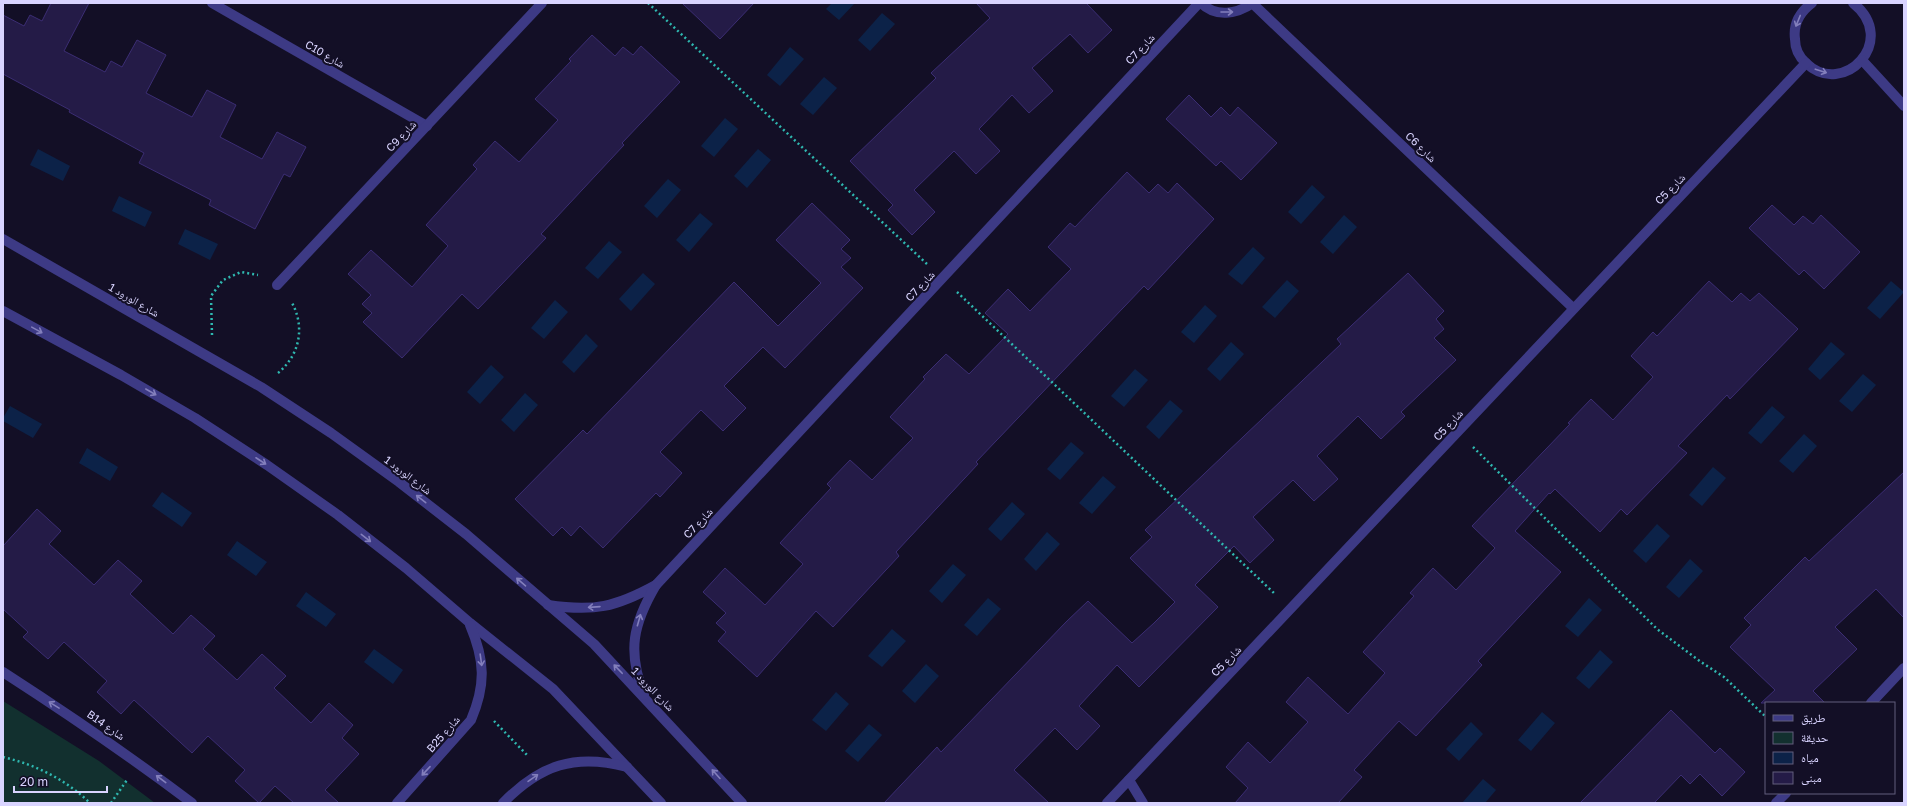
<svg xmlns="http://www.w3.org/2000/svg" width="1907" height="806" viewBox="0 0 1907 806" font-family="'Golos Text','Noto Naskh Arabic',sans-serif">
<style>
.green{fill:#12302f}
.water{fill:#0c2248}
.building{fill:#241b47;stroke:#3b2d73}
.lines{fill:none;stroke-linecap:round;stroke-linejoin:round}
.path{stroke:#2fb8b0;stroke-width:2.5;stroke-dasharray:2 3;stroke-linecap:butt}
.minor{stroke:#3d3a85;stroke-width:10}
.oneway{stroke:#837fbc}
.labels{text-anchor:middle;stroke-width:4;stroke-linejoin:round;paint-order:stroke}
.street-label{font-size:11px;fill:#d9d4ff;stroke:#130f26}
</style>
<rect width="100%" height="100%" fill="#130f26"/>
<polygon class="green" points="3,701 99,761 155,803 3,803"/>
<g class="water">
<polygon points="832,3 855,3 839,20 826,9"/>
<polygon points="882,13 895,24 870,51 858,40"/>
<polygon points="790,47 804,59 780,86 767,75"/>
<polygon points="824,77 837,88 813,115 800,104"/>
<polygon points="725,118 738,129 714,157 701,146"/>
<polygon points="38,149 70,166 63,181 30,165"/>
<polygon points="758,149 771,160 747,188 734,176"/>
<polygon points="668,179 681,190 657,218 644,206"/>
<polygon points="1312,185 1325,197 1301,224 1288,212"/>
<polygon points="119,196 152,212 145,227 112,211"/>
<polygon points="700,213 713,224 689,252 676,240"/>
<polygon points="1344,215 1357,227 1333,254 1320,242"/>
<polygon points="185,229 218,244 210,260 178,244"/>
<polygon points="609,241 622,252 598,279 585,268"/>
<polygon points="1253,247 1265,258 1242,285 1228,274"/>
<polygon points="643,273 655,284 631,311 619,299"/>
<polygon points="1287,280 1299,291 1275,318 1262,307"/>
<polygon points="1891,281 1904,292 1880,319 1867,308"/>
<polygon points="555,300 568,312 544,339 531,328"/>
<polygon points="1205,305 1217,316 1194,343 1181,332"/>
<polygon points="586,334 598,346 574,373 562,362"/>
<polygon points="1231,342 1244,354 1220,381 1207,369"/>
<polygon points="1831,342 1845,354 1820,380 1808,369"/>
<polygon points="491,365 504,377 480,404 467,392"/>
<polygon points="1135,369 1148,380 1124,407 1111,396"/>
<polygon points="1863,374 1876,385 1852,412 1839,401"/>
<polygon points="525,393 538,405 514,432 501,420"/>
<polygon points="1170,400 1183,411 1159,439 1146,427"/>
<polygon points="10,406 42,424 33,438 3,421 3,418"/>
<polygon points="1772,406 1785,417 1761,444 1748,433"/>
<polygon points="1804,434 1817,446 1793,473 1779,461"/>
<polygon points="1071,442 1084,453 1060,480 1047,469"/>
<polygon points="87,448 118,467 110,481 79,463"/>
<polygon points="1713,467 1726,478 1702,506 1689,495"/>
<polygon points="1103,476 1116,487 1092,514 1079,503"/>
<polygon points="162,492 192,513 182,527 152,506"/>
<polygon points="1012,502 1025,514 1001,541 988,529"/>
<polygon points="1657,524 1670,536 1646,563 1633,551"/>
<polygon points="1047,532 1060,544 1036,571 1024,559"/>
<polygon points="237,541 267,562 256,576 227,555"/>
<polygon points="1690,559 1703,571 1679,598 1666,587"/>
<polygon points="953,564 966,575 942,603 929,591"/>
<polygon points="306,592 336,614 326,627 296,606"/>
<polygon points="988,598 1001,609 977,636 964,625"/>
<polygon points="1589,598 1602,610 1578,637 1565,626"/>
<polygon points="892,629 906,641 882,667 868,656"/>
<polygon points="374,649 403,670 393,684 364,662"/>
<polygon points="1600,650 1613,662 1589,689 1576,678"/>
<polygon points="926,664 939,676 915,703 902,691"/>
<polygon points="836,692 849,704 826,731 812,720"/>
<polygon points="1542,712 1555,723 1531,751 1518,740"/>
<polygon points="1471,722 1483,734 1459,761 1446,749"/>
<polygon points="869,724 882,735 858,762 845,751"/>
<polygon points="1483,779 1496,790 1485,803 1462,803"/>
</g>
<g class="building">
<polygon points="51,3 89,3 64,51 105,72 111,61 122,67 137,40 166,55 146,93 192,117 207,90 236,105 220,137 262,159 277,132 306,147 290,177 284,174 255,229 209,205 211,200 139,163 144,153 69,112 70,110 3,74 3,15 24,26 30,15 42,21"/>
<polygon points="682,3 754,3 720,39"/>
<polygon points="976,3 1086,3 1112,30 1088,53 1070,34 1032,68 1053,91 1029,113 1012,95 979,129 1000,151 976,174 954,151 914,190 935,212 912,235 888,210 893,205 850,161 936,78 931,73 990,18"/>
<polygon points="592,35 615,56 623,47 633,55 641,46 680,82 622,143 624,145 541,234 546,238 478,309 462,294 402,358 363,322 372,313 362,304 371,295 348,274 371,250 412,287 448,246 426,225 477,169 473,165 495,141 519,162 558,120 535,99 571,61 569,59"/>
<polygon points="1189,95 1211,117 1221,107 1230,116 1238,107 1277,143 1241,180 1221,161 1216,166 1166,119"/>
<polygon points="1127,172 1149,193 1158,184 1168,193 1177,183 1214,219 1148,290 1144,286 976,462 978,464 896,552 899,556 833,627 816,611 757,677 718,641 726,632 716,623 726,613 703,592 725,568 765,605 803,564 780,543 831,488 827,484 850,460 872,480 913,438 890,417 925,379 923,377 946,354 969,374 1008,334 985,313 1008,289 1030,311 1071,269 1048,247 1070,223 1075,227"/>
<polygon points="812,203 850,240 841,249 851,258 841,267 863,288 785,368 763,347 724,386 746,408 723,431 701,410 660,452 682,473 660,497 656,493 603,548 580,526 571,536 562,527 553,536 515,499 583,430 587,434 734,282 778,326 821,283 776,240"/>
<polygon points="1772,205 1794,225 1803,216 1813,224 1821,215 1860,252 1824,289 1804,270 1799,275 1749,228"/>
<polygon points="1408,273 1444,311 1436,319 1444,329 1434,338 1456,360 1401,412 1405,416 1381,439 1358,416 1317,456 1338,479 1314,501 1293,480 1253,517 1274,540 1250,563 1234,546 1195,585 1218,607 1139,687 1117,665 1079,706 1100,726 1077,750 1055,728 1014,770 1049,803 884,803 937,747 941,752 1066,622 1088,601 1132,643 1154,623 1175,602 1130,558 1152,537 1145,530 1341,344 1337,339"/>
<polygon points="1709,281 1732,302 1741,293 1750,301 1759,293 1798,329 1730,399 1727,395 1678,446 1687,453 1627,515 1621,509 1600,532 1555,489 1550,494 1549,493 1515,531 1561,572 1478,661 1482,665 1416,736 1399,721 1354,770 1362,777 1338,803 1235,803 1248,788 1226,767 1248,742 1270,763 1308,722 1286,702 1308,677 1348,714 1385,673 1363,652 1414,596 1410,593 1433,568 1456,590 1495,548 1472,526 1570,424 1568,423 1591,399 1613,420 1653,377 1631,356 1653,332 1657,336"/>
<polygon points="1904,472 1904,618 1876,589 1835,627 1857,649 1813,691 1825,703 1761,703 1775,690 1730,647 1751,625 1744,618 1805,557 1809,561"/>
<polygon points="37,509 61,531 49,544 94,585 118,560 142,581 130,594 173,634 191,615 215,636 203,649 237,680 262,654 286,676 274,688 311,723 329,703 353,725 342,738 359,754 325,790 339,803 294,803 275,786 259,803 235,781 245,770 208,736 192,753 134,700 121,714 97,692 107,681 64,642 48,659 23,637 28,632 3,609 3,546"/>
<polygon points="1671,710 1715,753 1720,748 1745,772 1722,796 1700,774 1690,784 1681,775 1654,803 1580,803"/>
</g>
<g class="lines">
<g class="path">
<polyline points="648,3 927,264"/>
<polyline points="957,292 1275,594"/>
<polyline points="212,335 211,296 223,280 241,272 258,275"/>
<path d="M278,373C301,354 305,325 291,301"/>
<polyline points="1473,447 1657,629 1701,662 1724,677 1766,717"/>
<polyline points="494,721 528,756"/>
<path d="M3,757C36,765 65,779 90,803"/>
<polyline points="111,803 127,780"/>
</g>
<g class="minor">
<polyline points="212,3 427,126"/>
<path d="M1201,3C1216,18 1237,14 1253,3"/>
<polyline points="1252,3 1573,308"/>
<path d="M1812,3C1800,12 1793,24 1795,39C1795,49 1799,57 1806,63C1843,99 1900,40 1853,3"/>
<polyline points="1862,60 1904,106"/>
<polyline points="3,239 261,387 331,433 399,482 466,534 594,644 742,803"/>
<polyline points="277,285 542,3"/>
<polyline points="3,311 121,375 195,418 267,465 338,515 406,568 470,623 553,689 661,803"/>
<path d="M548,605C594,612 616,607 656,585"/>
<path d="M3,672C68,714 131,757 192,803"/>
<path d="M644,695C627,651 633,624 656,585L1199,3"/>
<polyline points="1871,703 1904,668"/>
<polyline points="1129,780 1143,803"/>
<path d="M397,803L471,720C486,685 485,660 470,625"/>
<path d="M503,803C540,765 575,753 627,767"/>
<polyline points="1107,803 1806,63"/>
<polyline points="1776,803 1786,793"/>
</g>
</g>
<defs><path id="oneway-shaft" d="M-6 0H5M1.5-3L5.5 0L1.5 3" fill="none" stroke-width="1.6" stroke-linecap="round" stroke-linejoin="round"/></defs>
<g class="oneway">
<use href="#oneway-shaft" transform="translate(1227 12)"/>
<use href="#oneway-shaft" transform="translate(1798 21) rotate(112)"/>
<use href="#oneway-shaft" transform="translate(1821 71) rotate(18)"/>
<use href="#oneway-shaft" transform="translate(37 330) rotate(29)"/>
<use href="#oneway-shaft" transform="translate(151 392) rotate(30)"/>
<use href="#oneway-shaft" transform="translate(261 461) rotate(33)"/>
<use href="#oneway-shaft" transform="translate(421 499) rotate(-142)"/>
<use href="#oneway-shaft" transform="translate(366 538) rotate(38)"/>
<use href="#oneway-shaft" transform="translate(521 582) rotate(-139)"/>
<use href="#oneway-shaft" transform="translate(594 607) rotate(176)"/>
<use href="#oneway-shaft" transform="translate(639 620) rotate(-74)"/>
<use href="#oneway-shaft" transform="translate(481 660) rotate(82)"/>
<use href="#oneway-shaft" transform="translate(618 669) rotate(-134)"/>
<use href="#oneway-shaft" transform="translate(54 705) rotate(-148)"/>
<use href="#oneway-shaft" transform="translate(426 771) rotate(133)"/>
<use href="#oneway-shaft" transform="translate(716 774) rotate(-132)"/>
<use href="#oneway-shaft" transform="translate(533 778) rotate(-35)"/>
<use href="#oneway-shaft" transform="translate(161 779) rotate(-143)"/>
</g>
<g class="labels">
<g class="street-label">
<text transform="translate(1140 49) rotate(-47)" y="4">C7 شارع</text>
<text transform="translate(325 54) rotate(30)" y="4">C10 شارع</text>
<text transform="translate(401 136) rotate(-47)" y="4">C9 شارع</text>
<text transform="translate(1421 147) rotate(44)" y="4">C6 شارع</text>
<text transform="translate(1670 189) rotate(-46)" y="4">C5 شارع</text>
<text transform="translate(920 286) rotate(-47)" y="4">C7 شارع</text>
<text transform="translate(134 300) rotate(30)" y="4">شارع الورود 1</text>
<text transform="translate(1448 425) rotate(-47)" y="4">C5 شارع</text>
<text transform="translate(408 475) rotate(37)" y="4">شارع الورود 1</text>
<text transform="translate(698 523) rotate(-47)" y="4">C7 شارع</text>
<text transform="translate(1226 661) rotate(-46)" y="4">C5 شارع</text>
<text transform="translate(653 689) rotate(46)" y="4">شارع الورود 1</text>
<text transform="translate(106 725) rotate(35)" y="4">B14 شارع</text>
<text transform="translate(443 734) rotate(-49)" y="4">B25 شارع</text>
</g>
</g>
<rect width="1907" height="806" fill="none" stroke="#d9d4ff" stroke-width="8"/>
<rect x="1765" y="702" width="130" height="92" fill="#130f26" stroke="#625e7d"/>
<rect x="1773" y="715" width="20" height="6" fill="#3d3a85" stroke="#625e7d"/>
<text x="1801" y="722" font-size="12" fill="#d9d4ff">طريق</text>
<rect x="1773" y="732" width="20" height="12" fill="#12302f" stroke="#625e7d"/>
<text x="1801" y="742" font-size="12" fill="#d9d4ff">حديقة</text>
<rect x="1773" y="752" width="20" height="12" fill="#0c2248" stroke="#625e7d"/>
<text x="1801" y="762" font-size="12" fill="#d9d4ff">مياه</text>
<rect x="1773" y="772" width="20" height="12" fill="#241b47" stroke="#625e7d"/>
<text x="1801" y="782" font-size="12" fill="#d9d4ff">مبنى</text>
<path d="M14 786v6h93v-6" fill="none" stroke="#d9d4ff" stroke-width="2"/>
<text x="20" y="786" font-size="12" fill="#d9d4ff" stroke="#130f26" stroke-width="3" paint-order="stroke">20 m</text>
</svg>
